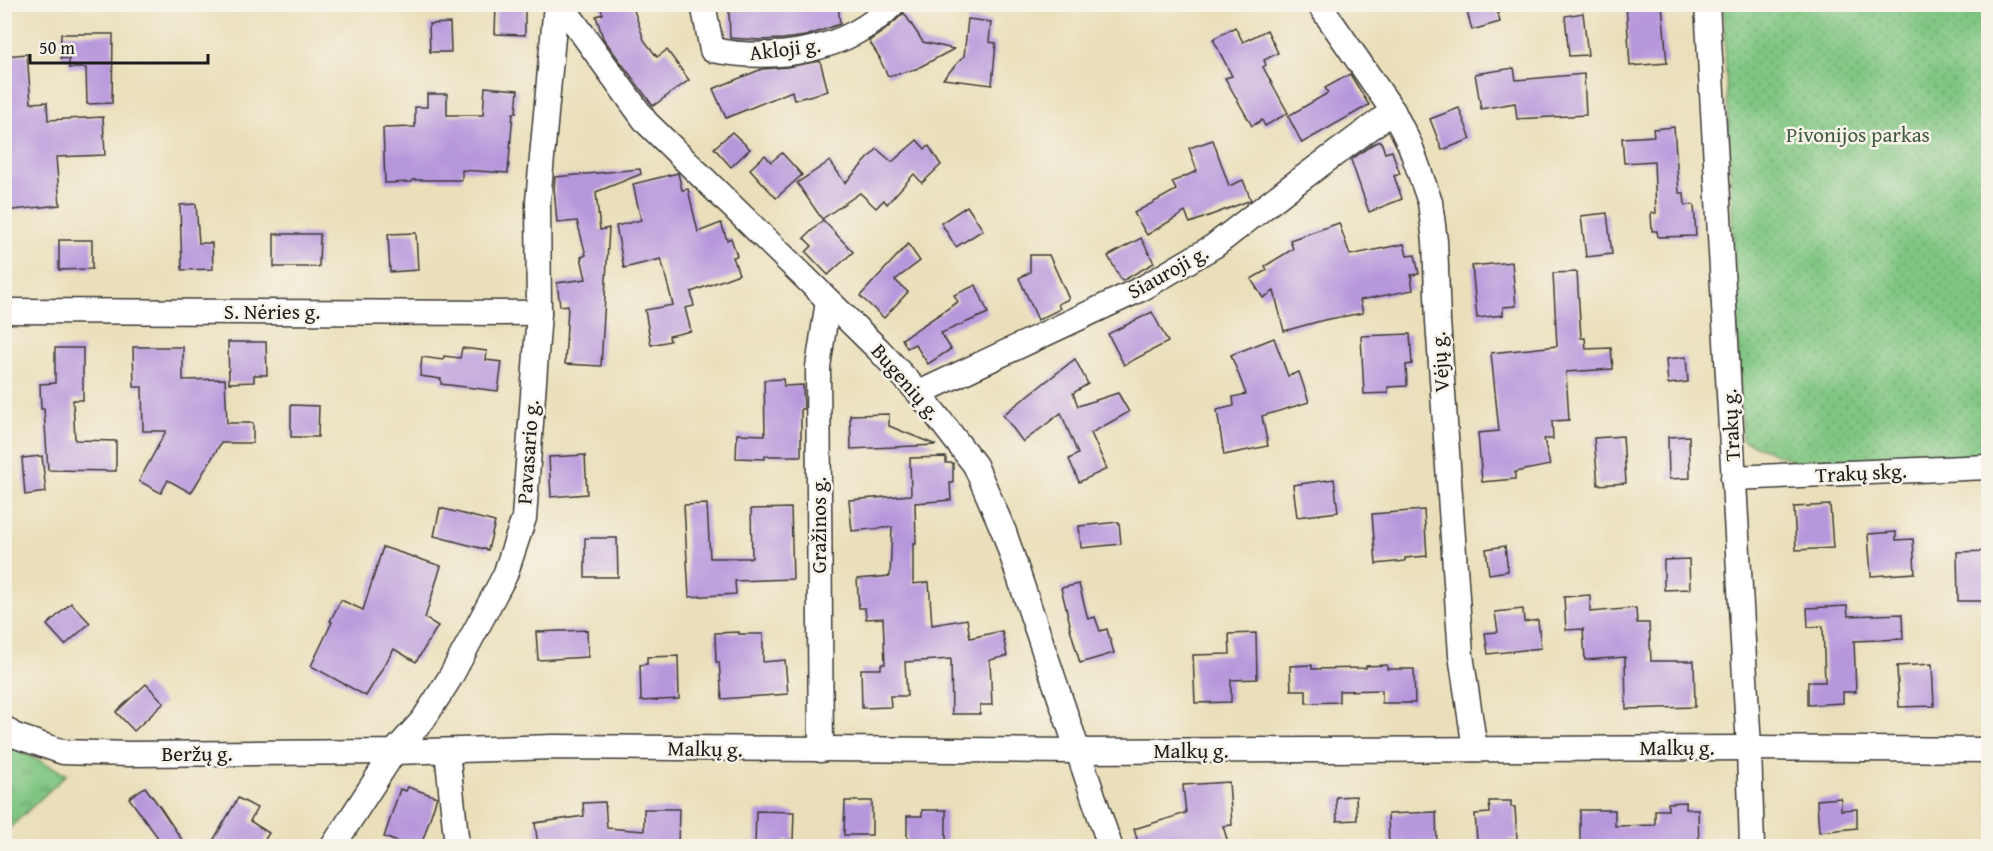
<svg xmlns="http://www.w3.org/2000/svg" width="1993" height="851" viewBox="0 0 1993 851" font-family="'Gentium Book Plus',serif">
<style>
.grass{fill:url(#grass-tufts);stroke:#4e714f;stroke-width:1.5}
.park{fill:url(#park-dots);stroke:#4e714f;stroke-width:1.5}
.building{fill:#b797dc}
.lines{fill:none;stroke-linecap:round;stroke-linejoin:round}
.street-casing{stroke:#3b3934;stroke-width:27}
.street{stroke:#fff;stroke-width:24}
.labels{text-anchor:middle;stroke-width:5;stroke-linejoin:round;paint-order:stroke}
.street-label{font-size:21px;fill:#1c1c1c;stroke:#f7f3e8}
.park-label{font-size:21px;fill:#3f5840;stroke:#f7f3e8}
</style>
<defs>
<pattern id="grass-tufts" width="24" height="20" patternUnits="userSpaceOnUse" patternTransform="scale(1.5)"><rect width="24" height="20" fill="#80c682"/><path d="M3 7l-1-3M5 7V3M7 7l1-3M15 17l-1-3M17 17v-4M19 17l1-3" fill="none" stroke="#68a06a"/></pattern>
<pattern id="park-dots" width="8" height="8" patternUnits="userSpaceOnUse" patternTransform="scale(1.5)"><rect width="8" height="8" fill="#80c682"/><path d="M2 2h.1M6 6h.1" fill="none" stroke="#68a06a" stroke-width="1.8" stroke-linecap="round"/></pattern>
</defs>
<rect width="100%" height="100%" fill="#f7f3e8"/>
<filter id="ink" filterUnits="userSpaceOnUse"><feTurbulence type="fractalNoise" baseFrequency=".0167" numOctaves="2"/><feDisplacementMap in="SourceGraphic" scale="12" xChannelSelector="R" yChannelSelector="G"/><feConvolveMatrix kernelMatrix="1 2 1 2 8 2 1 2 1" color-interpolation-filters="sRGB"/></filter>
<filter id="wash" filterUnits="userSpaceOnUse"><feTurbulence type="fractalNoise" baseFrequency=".008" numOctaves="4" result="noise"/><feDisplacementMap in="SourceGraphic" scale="24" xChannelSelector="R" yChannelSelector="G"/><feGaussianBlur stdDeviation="1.35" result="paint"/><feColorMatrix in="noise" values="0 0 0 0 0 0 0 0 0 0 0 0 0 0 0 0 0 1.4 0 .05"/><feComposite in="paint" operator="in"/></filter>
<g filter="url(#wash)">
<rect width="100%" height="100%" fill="#eadfba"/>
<polygon class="grass" points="5,744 67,774 5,832"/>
<polygon class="park" points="1723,5 1988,5 1988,458 1803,465 1742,440"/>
<g id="blocks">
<g class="building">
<polygon points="496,4 525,4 525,35 495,34"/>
<polygon points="599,4 632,4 644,40 657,57 667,50 689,80 653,106 603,38 596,16 603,14"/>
<polygon points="793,4 838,4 840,24 806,36 783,39 760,40 730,38 729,11 793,9"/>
<polygon points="1465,4 1496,4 1500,22 1472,30"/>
<polygon points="1626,4 1662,4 1667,63 1630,66"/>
<polygon points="904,13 923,42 954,49 916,69 888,76 879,58 880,58 869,41 884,31"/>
<polygon points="1583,13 1588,55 1569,56 1565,16"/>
<polygon points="968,19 991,22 989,42 996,43 992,85 943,79 964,56"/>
<polygon points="450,23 451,52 430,52 429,24"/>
<polygon points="1235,27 1243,42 1267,30 1278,53 1264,60 1266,65 1263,67 1288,113 1265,126 1262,120 1252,126 1225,78 1232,76 1213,39"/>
<polygon points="61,34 113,34 112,103 87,104 86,68 69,68 69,59 61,58"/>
<polygon points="27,54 31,103 47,102 48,120 103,117 105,155 56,157 60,205 4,211 4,113 6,112 4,56"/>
<polygon points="820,61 828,91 794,100 792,91 726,118 713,89 762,69 787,67"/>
<polygon points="1514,68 1516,80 1584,74 1586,115 1517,119 1515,103 1481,109 1475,74"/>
<polygon points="1350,74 1369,105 1302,143 1288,116 1328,93 1325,88"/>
<polygon points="485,87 518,90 516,113 513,113 508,173 462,170 462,180 412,180 412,182 385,183 383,128 415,127 415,107 427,107 427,94 447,94 447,115 483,115"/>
<polygon points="1459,108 1471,139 1442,150 1430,119"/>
<polygon points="1674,127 1679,193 1684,193 1685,205 1694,205 1696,236 1658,237 1657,231 1652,231 1651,213 1656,213 1654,161 1624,163 1622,138 1654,136 1653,129"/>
<polygon points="732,132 750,149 731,167 714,148"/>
<polygon points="917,140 925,149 929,146 941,165 922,183 914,174 887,204 884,200 876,208 860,193 822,219 797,183 830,161 845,183 877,149 892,162"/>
<polygon points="1213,140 1229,186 1243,180 1251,200 1190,223 1185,212 1147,235 1134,213 1176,190 1172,182 1197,171 1189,148"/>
<polygon points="1381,141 1385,153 1392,151 1400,174 1394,176 1402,199 1369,212 1351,160 1373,144"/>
<polygon points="782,153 802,175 776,198 750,169 765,155 771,162"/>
<polygon points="640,169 641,174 596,192 600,230 609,228 601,366 565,364 568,305 560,306 557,283 586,279 581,257 586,255 577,221 557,223 554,188 555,177"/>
<polygon points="678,173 682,190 688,189 698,232 721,223 727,240 731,238 737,256 733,257 739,274 691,292 694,306 685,308 691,331 669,336 670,341 651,345 645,310 673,305 661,259 624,268 616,226 641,220 633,184"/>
<polygon points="196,204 199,243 212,243 213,269 182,270 180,205"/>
<polygon points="967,206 983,230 956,247 941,223"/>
<polygon points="1607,213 1612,254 1586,257 1581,216"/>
<polygon points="823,220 853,252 828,275 806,252 812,246 804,238"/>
<polygon points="1339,223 1350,255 1404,244 1407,256 1415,255 1419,274 1411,275 1413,290 1360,300 1363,313 1324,320 1284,331 1274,291 1263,298 1251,279 1267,270 1265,266 1293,249 1290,240"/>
<polygon points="416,233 418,270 390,272 388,234"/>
<polygon points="274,234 320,234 319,267 274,267"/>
<polygon points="1141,238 1154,263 1122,281 1108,256"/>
<polygon points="59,240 92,240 92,269 59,270"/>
<polygon points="908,244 920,261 895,280 908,292 884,318 860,296"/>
<polygon points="1030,255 1049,255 1069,299 1058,304 1060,309 1038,320 1019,278 1030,272"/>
<polygon points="1512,262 1516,306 1503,307 1503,315 1477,318 1472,266"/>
<polygon points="1577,272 1581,338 1585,338 1586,349 1611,348 1613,369 1566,372 1569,420 1552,421 1553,439 1544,439 1550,465 1515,472 1515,479 1482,482 1478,433 1499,431 1491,353 1557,346 1553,273"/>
<polygon points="976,285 988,313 941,333 951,349 928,364 915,344 907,348 902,339 958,302 954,295"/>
<polygon points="1152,312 1168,342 1124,365 1108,334"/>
<polygon points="1410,334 1412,364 1406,365 1407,386 1388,387 1388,393 1364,394 1361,336"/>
<polygon points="1274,338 1288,376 1299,372 1309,402 1262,416 1268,446 1224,455 1217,410 1234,406 1233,397 1246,394 1231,355"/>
<polygon points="228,342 266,342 267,375 254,375 254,382 229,383"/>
<polygon points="133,347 183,347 183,380 225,379 227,423 253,423 253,443 221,443 191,493 168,480 161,493 139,481 166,431 143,431 142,387 134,387"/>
<polygon points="55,348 83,348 83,400 73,400 75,440 116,441 116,471 48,470 44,409 41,409 40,384 55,383"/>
<polygon points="462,348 487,351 486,360 502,362 498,391 441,384 441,379 420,376 422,357 443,360 444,356 460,358"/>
<polygon points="1686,357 1688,382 1668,384 1666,359"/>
<polygon points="1075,359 1088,384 1073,393 1078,406 1118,393 1129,412 1091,433 1107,469 1079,482 1069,459 1078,454 1061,413 1023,442 1003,415"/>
<polygon points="783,379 784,386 803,385 804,409 801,409 801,456 765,456 765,459 736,458 737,434 765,435 764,380"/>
<polygon points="291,405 319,406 318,437 291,437"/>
<polygon points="889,414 889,426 936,445 851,449 850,415"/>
<polygon points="1623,436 1626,483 1598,485 1594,438"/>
<polygon points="1689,436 1690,478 1669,479 1668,437"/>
<polygon points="585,455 587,494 551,497 549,457"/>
<polygon points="42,456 46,492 25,495 22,458"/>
<polygon points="946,457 946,463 953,463 953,483 950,483 951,500 915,503 916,544 913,544 913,584 929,582 932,625 967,619 970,638 1002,631 1007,656 990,660 992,705 980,705 980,714 952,714 951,659 905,662 907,696 890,696 891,707 862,708 861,669 881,669 881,664 885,664 883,618 866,619 865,608 859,608 857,579 890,576 892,527 852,531 849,500 911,495 910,458"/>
<polygon points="1334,479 1338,512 1297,517 1293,485"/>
<polygon points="707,504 710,558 752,558 751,509 791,508 793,579 735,581 736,594 689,597 684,505"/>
<polygon points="1830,505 1833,548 1796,550 1794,507"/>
<polygon points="440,508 495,522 488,550 434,536"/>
<polygon points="1424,510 1427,556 1405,558 1405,561 1376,564 1372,514"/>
<polygon points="1119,522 1121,544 1081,548 1079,526"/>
<polygon points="1896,532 1896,540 1913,539 1915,573 1871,576 1868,534"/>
<polygon points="585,538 617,538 618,577 585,577"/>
<polygon points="1505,546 1508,571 1489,574 1486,549"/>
<polygon points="383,547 441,566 425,618 438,626 416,662 394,649 366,696 311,666 332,622 330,621 341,600 363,610"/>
<polygon points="1989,551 1989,601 1958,601 1957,552"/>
<polygon points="1689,559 1690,589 1664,590 1664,560"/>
<polygon points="1079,584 1088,619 1095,617 1100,631 1107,629 1114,653 1080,663 1069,625 1070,624 1061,588"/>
<polygon points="1590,595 1590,612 1636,608 1637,623 1649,623 1651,661 1694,661 1695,707 1626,709 1625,657 1585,660 1583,629 1566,630 1564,597"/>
<polygon points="71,603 90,623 65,645 47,625"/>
<polygon points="1847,606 1848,616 1902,614 1903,639 1854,641 1856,692 1843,692 1843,703 1808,705 1808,682 1825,682 1823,626 1808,627 1807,608"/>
<polygon points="1523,609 1524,622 1538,620 1541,648 1488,654 1485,633 1498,632 1495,612"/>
<polygon points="587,630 588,657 538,660 536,632"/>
<polygon points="739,632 739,634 763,634 763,662 785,660 788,694 722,699 719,662 716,662 715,633"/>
<polygon points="1256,633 1257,679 1231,680 1231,702 1195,703 1193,655 1230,654 1229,634"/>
<polygon points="678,656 679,699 641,701 640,665 647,664 647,657"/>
<polygon points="1932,664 1934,706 1899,707 1897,666"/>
<polygon points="1312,665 1312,669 1366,668 1366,666 1387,665 1387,669 1414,669 1415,703 1382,703 1382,690 1339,691 1339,702 1306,703 1306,690 1291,690 1290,666"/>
<polygon points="146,684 164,703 134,731 116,712"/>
<polygon points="1229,782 1232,825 1223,826 1229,846 1139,846 1134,829 1186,813 1183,785"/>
<polygon points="145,787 160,807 186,846 164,846 129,798"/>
<polygon points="408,787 437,797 421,846 403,844 384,837 400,789 406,791"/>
<polygon points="1356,796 1357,820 1337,821 1336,797"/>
<polygon points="238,798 257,808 250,821 269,833 261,846 210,846"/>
<polygon points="1841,798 1841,810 1857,809 1857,828 1819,832 1817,800"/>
<polygon points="845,801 872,801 872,835 844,835"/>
<polygon points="1489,801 1511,801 1511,807 1515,807 1517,839 1508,840 1508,846 1484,846 1484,841 1477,841 1475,814 1490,813"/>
<polygon points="605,802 607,828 644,831 644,809 679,809 678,846 538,846 535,823 584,816 583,803"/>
<polygon points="1686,802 1686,809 1698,809 1699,846 1580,846 1580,810 1615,810 1615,826 1655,825 1655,810 1668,810 1668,803"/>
<polygon points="922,810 946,810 946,845 907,846 907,816 922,816"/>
<polygon points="756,811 794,812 793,840 785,840 785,846 755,846"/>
<polygon points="1436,812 1437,846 1389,846 1388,814"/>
</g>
</g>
</g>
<g filter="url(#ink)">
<use href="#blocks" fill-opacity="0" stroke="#3b3934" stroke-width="1.5"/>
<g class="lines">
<g class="street-casing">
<g id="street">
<polyline points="561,4 646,122 878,349 919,393 975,465 1004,532 1110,846"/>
<path d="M703,4L712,50C775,62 847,52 893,4"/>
<polyline points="1319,4 1393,111 1410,145 1430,202 1435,241 1438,321 1461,655 1475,749"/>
<polyline points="1707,4 1749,748 1752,846"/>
<polyline points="4,311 539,313"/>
<polyline points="919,393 1143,288 1214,246 1289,188 1393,111"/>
<polyline points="1733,478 1988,467"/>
<polyline points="4,728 13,735 63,752 129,754 394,752 553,747 1076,751 1749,748 1988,750"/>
<polyline points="821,750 818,367 828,301"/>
<polyline points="447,751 457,846"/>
<polyline points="333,846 394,752 423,720 450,678 505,575 524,518 539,313 538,201 556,4"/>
</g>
</g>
<use href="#street" class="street"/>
</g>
</g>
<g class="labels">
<g class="street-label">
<text transform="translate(785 49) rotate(-7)" y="7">Akloji g.</text>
<text transform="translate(1168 272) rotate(-29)" y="7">Siauroji g.</text>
<text x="272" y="319">S. Nėries g.</text>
<text transform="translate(1440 362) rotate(-94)" y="7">Vėjų g.</text>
<text transform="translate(906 382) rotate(49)" y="7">Bugenių g.</text>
<text transform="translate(1731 425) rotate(-93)" y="7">Trakų g.</text>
<text transform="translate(528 452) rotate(-86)" y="7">Pavasario g.</text>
<text transform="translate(1861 473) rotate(-3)" y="7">Trakų skg.</text>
<text transform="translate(819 525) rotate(-90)" y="7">Gražinos g.</text>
<text x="1677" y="755">Malkų g.</text>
<text transform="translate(705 749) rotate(1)" y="7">Malkų g.</text>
<text x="1191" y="758">Malkų g.</text>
<text x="197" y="761">Beržų g.</text>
</g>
<g class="park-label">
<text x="1858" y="142">Pivonijos parkas</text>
</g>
</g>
<rect width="1993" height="851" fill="none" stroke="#f7f3e8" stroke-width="24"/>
<path d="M30 54v9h178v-9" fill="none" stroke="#1c1c1c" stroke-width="3"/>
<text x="39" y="54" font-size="18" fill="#1c1c1c" stroke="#f7f3e8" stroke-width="4.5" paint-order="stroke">50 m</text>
</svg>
